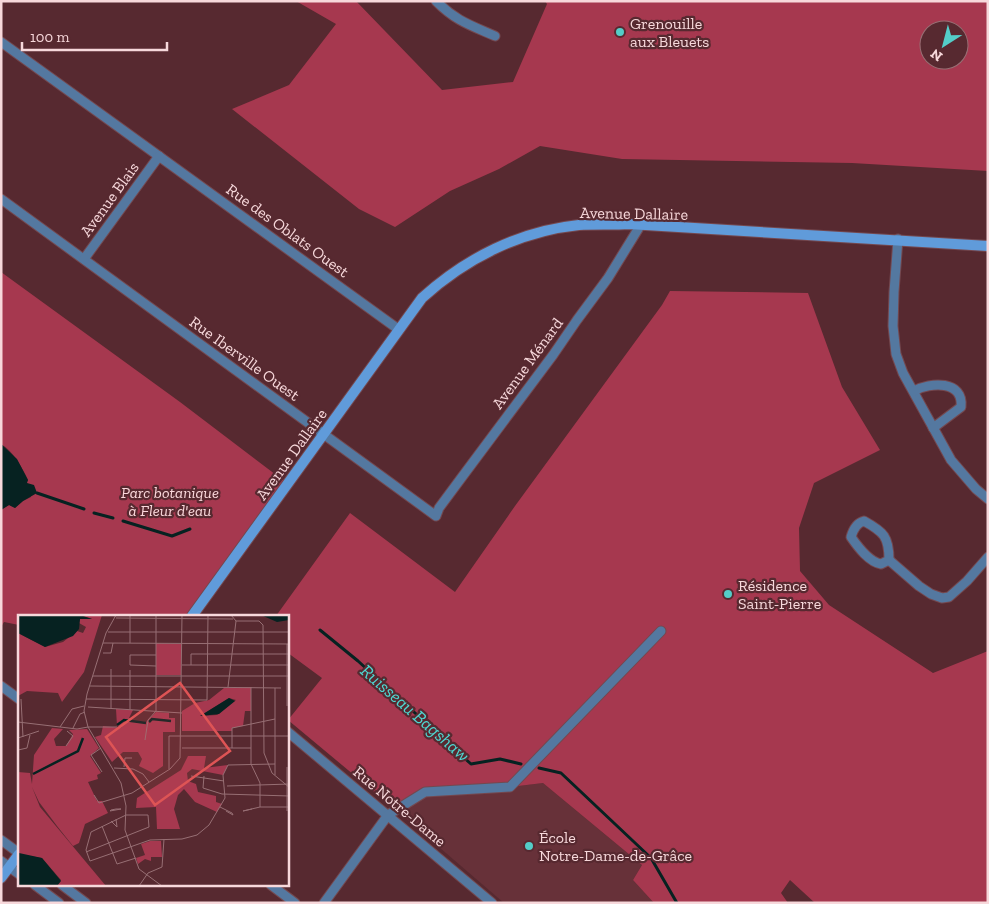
<svg xmlns="http://www.w3.org/2000/svg" width="989" height="904" viewBox="0 0 989 904" font-family="'Zilla Slab',serif">
<style>
.built{fill:#673139}
.green{fill:#a6384f;fill-rule:evenodd}
.water{fill:#062221}
.lines{fill:none;stroke-linecap:round;stroke-linejoin:round}
.stream{stroke:#062221;stroke-width:3}
.street-casing{stroke:#74484f;stroke-width:11}
.secondary-casing{stroke:#74484f;stroke-width:12}
.street{stroke:#5478a0;stroke-width:9}
.secondary{stroke:#609bda;stroke-width:10}
.poi-dot{fill:#54cdc8;stroke:#572930;stroke-width:2}
.labels{text-anchor:middle;stroke-width:4.5;stroke-linejoin:round;paint-order:stroke}
.poi-label{font-size:16px;fill:#f7d8db;stroke:#572930;text-anchor:start}
.street-label{font-size:16px;fill:#f7d8db;stroke:#572930}
.park-label{font-size:16px;font-style:italic;fill:#fbd8dc;stroke:#572930}
.water-label{font-size:18px;font-style:italic;fill:#4ed8d2;stroke:#572930}
.inset-river{fill:none;stroke:#062221;stroke-width:2.5}
.inset-road{fill:none;stroke:#976f74;stroke-width:1}
.view{fill:#de5455;fill-opacity:0.15;stroke:#de5455;stroke-width:2.5}
.inset-edge{fill:none;stroke:#f7d8db;stroke-width:2.5}
</style>
<rect width="100%" height="100%" fill="#572930"/>
<polygon class="built" points="543,783 642,865 633,880 654,903 504,903 396,810 425,792 510,787"/>
<g class="green">
<path d="M296,1H356L442,90L513,82L547,4L545,1H988V171L852,163L622,159L540,146L499,169L450,191L395,227L359,209L232,109L289,85L336,24ZM929,30H959V60H929Z"/>
<path d="M1,272L180,402L288,484L192,616H19V625L4,622L1,627V510L9,505L15,508L23,501L31,497L30,485L26,483L28,480C22,467 13,451 1,444Z"/>
<polygon points="670,291 808,293 842,387 880,450 814,483 799,528 800,571 829,605 933,673 988,651 988,903 815,903 790,880 781,893 788,903 654,903 633,880 642,865 543,783 510,787 425,792 396,810 288,720 322,678 288,653 288,616 276,616 350,513 455,592 515,506 662,305"/>
</g>
<polygon class="water" points="1,444 17,459 28,480 27,483 34,485 37,493 23,501 15,508 9,505 1,510"/>
<g class="lines">
<g class="stream">
<polyline points="37,493 84,509"/>
<polyline points="94,513 113,518"/>
<polyline points="123,521 172,536 190,529"/>
<polyline points="320,630 358,661 471,764 500,759 521,764"/>
<polyline points="539,768 561,773 651,858 677,903"/>
</g>
<g class="street-casing">
<g id="street">
<path d="M436,1C456,21 470,25 495,36"/>
<polyline points="1,42 398,329"/>
<polyline points="1,199 436,516 439,508 462,477 553,355 577,320 608,278 640,226"/>
<polyline points="898,239 894,292 893,326 896,354 903,373 951,460 976,489 988,499"/>
<polyline points="84,259 159,156"/>
<path d="M914,391C930,382 964,380 961,407L933,428"/>
<path d="M864,521C884,532 889,537 889,560L881,564C869,562 858,547 851,537C853,530 856,523 864,521Z"/>
<polyline points="889,560 919,586 931,594 942,598 949,597 967,581 988,557"/>
<polyline points="1,686 19,699"/>
<polyline points="288,732 492,903"/>
<polyline points="1,840 19,853"/>
<polyline points="1,861 19,874"/>
<polyline points="35,885 59,903"/>
<polyline points="62,885 86,903"/>
<polyline points="271,885 295,903"/>
<polyline points="324,903 388,815 425,792 510,787 661,631"/>
</g>
</g>
<g class="secondary-casing">
<g id="secondary">
<path d="M192,616L422,298C466,258 520,231 579,225C596,224 613,225 629,224L988,246"/>
<polyline points="1,878 19,854"/>
</g>
</g>
<use href="#street" class="street"/>
<use href="#secondary" class="secondary"/>
</g>
<g class="poi-dot">
<circle cx="620" cy="32" r="5"/>
<circle cx="728" cy="594" r="5"/>
<circle cx="529" cy="846" r="5"/>
</g>
<g class="labels">
<g class="poi-label">
<text x="630" y="29">Grenouille<tspan x="630" dy="18">aux Bleuets</tspan></text>
<text x="738" y="591">Résidence<tspan x="738" dy="18">Saint-Pierre</tspan></text>
<text x="539" y="843">École<tspan x="539" dy="18">Notre-Dame-de-Grâce</tspan></text>
</g>
<g class="street-label">
<text transform="translate(109 199) rotate(-54)" y="6">Avenue Blais</text>
<text transform="translate(634 213) rotate(1)" y="6">Avenue Dallaire</text>
<text transform="translate(288 230) rotate(36)" y="6">Rue des Oblats Ouest</text>
<text transform="translate(245 358) rotate(36)" y="6">Rue Iberville Ouest</text>
<text transform="translate(527 363) rotate(-54)" y="6">Avenue Ménard</text>
<text transform="translate(291 454) rotate(-54)" y="6">Avenue Dallaire</text>
<text transform="translate(400 806) rotate(40)" y="6">Rue Notre-Dame</text>
</g>
<g class="park-label">
<text x="170" y="498">Parc botanique<tspan x="170" dy="18">à Fleur d'eau</tspan></text>
</g>
<g class="water-label">
<text transform="translate(415 713) rotate(41)" y="6">Ruisseau Bagshaw</text>
</g>
</g>
<g transform="translate(18 615)">
<rect width="271" height="271" fill="#572930"/>
<path d="M62,0H84L66,57L44,87L40,78L9,76L0,81V18L27,32L45,27L59,16L65,18L68,12L61,8L62,4H74ZM138,28L163,29V60H138ZM233,72V96H227L225,111L214,113V116H164V96L177,88L191,85L206,73ZM211,83L218,85L199,100L182,101ZM98,94L115,95L111,103L116,106L128,107L138,97L151,98V103H157V117H145V151L135,158L121,151L124,144L120,137H105L94,147L77,122L83,120L85,111L104,113L99,111ZM34,113L45,114L36,124L38,131H48L55,119L51,115L69,114L81,133L72,141L83,158L79,160L80,164L70,167L79,186H84L90,198L67,209L61,228L55,231L39,211L21,187L14,172L22,192L88,271H39L43,265L24,243L0,239V157L12,158L14,169L16,140ZM170,141H188L186,153L210,150L205,160L174,154L169,158L170,166L178,169L180,177L198,181V187L204,189L199,197L177,187L166,174L160,180L156,194L162,214H139L138,192L118,193L119,183L163,155ZM132,226H143L144,242H133V246L127,244L120,249L118,243L127,240L123,229Z" fill="#a6384f" fill-rule="evenodd"/>
<path d="M0,0H62L74,4H62L61,14L55,21L27,32L0,18ZM243,0H271V5L259,7ZM211,83L217,86L201,99L182,101ZM1,238L24,243L43,266L39,271H0Z" fill="#062221"/>
<path class="inset-river" d="M131,107L134,104L153,106M99,110L106,105L128,108M15,159L60,136L65,123"/>
<path class="inset-road" d="M112,0V28M213,0L218,6H241L245,10L246,138L254,158L272,173M98,3L215,4M90,17H272M85,28L272,29M85,38H93L95,28M138,40H112V50L138,51M164,50H272M173,50V39H272M75,61H272M72,71L263,73M210,72L218,6M233,72V149L242,168V192M257,73V160M3,84L5,122M68,84L189,85L190,0M269,91V29M70,92L164,98M93,93V54M112,94V55M0,107L59,114L70,112L66,96L69,79L88,18L98,0M42,112L54,94L66,91M99,112H70L103,168L108,191L107,215L121,254L144,271M55,113L62,99L67,97M0,123L21,116M127,125L130,105L138,96V0M48,131L55,121L49,116M83,133L73,140L84,157M164,133H233M214,133V113L257,104M0,135L9,133L12,120M106,152L107,143H114M269,152V196M96,153L115,154L125,159L131,167M151,154V121H272M173,161L206,166M186,161L185,173L204,179L272,181M209,171L272,169M76,180L81,188L114,178L152,154L162,143L164,0M202,192L214,198L215,200L208,196M98,194H103L92,196L93,195ZM234,194L225,196L242,192H272M108,200L73,217L68,235L72,246L132,225L164,224L179,220L191,210L207,183L205,160L210,150L257,149M93,206L99,212L98,204M84,211L99,249L118,243M68,237L131,212L130,200H108M121,271L130,258L144,252L146,224"/>
<path class="view" d="M162,68L212,136L137,190L88,122Z"/>
<rect width="271" height="271" class="inset-edge"/>
</g>
<rect width="989" height="904" fill="none" stroke="#f7d8db" stroke-width="5"/>
<g transform="translate(944 45) rotate(216)"><circle r="24" fill="#572930" stroke="#976f74"/>
<path d="M0-4L9 19L0 12L-9 19Z" fill="#54cdc8"/>
<text y="-8" font-size="14" font-weight="bold" text-anchor="middle" fill="#f7d8db">N</text>
</g>
<path d="M22 42v8h145v-8" fill="none" stroke="#f7d8db" stroke-width="2.5"/>
<text x="30" y="42" font-size="15" fill="#f7d8db" stroke="#572930" stroke-width="4" paint-order="stroke">100 m</text>
</svg>
